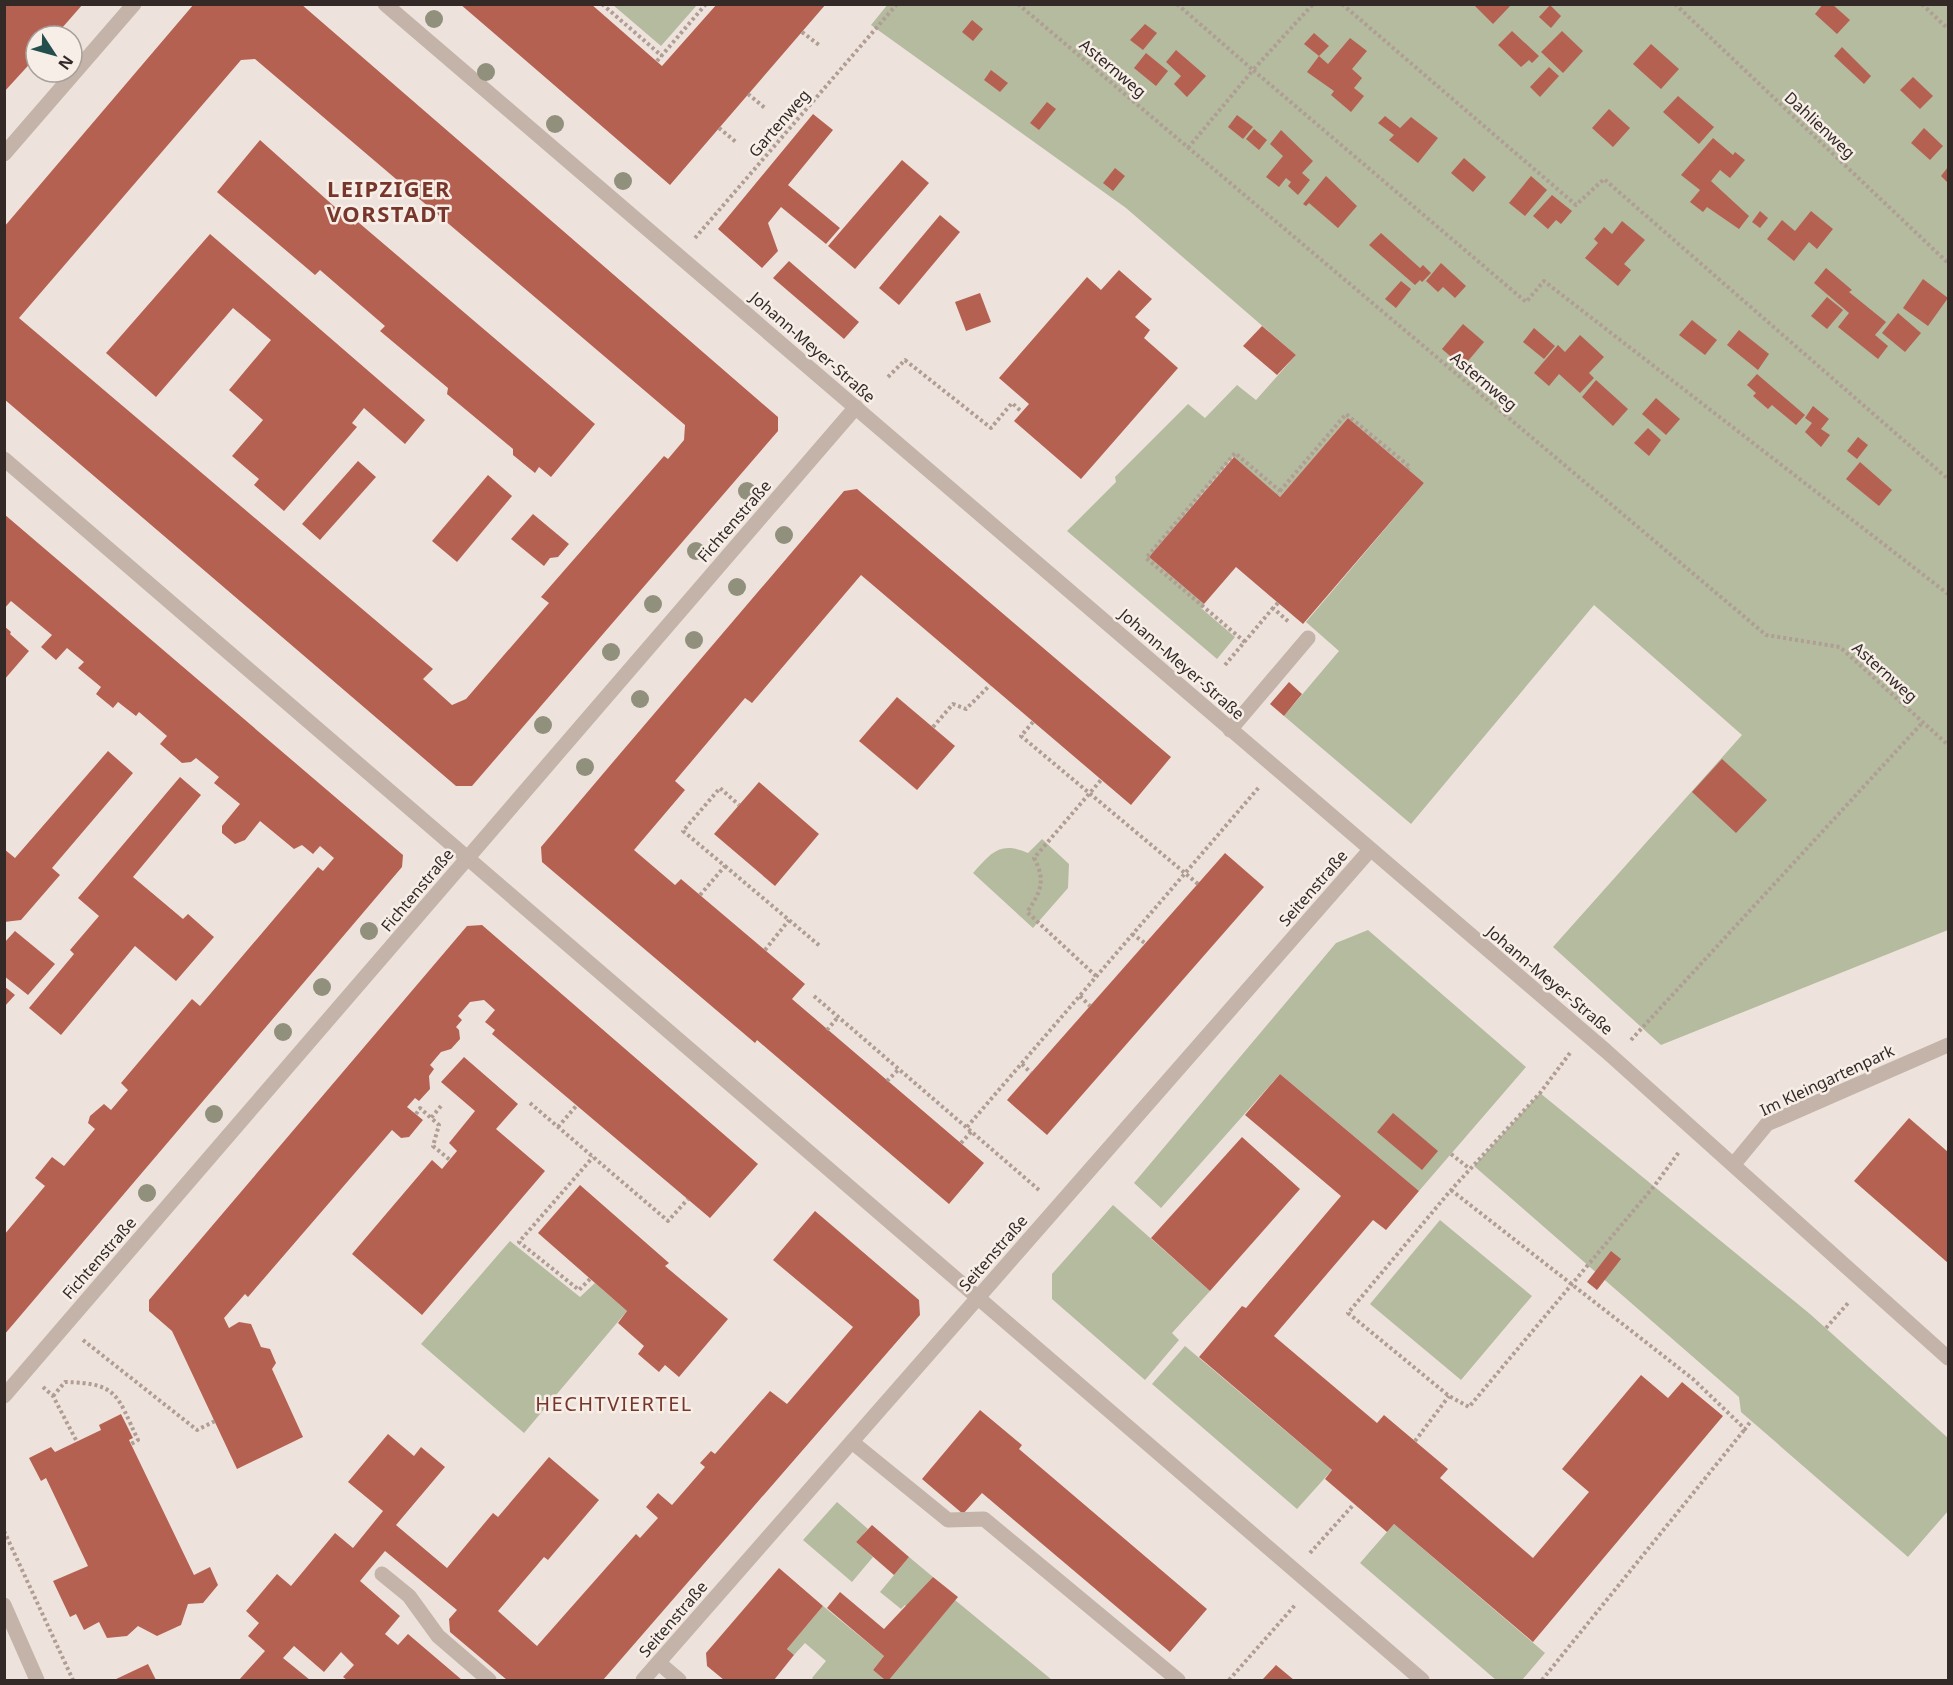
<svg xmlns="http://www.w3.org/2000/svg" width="1953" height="1685" viewBox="0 0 1953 1685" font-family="'Noto Sans',sans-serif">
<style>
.green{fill:#b4bb9e}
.building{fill:#b56152;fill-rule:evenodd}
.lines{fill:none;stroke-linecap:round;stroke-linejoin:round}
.path{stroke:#b09d94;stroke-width:4;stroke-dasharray:3 3;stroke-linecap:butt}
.service{stroke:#c4b3a9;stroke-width:15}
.minor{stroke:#c4b3a9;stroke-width:15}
.tree{fill:#91907d}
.labels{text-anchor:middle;stroke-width:5;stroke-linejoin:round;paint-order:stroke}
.street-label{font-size:16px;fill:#332a28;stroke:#f6eee7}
.quarter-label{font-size:20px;letter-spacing:1.5px;fill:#77362c;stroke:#f6eee7}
.district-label{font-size:22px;font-weight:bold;letter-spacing:1.5px;fill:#77362c;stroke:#f6eee7}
</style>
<rect width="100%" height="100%" fill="#eee3dc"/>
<g class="green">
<polygon points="888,4 1948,5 1948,930 1661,1045 1553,947 1742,735 1594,605 1411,824 1284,716 1339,651 1306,622 1424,483 1348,418 1280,497 1233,457 1149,557 1204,604 1201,608 1235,637 1217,659 1067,531 1116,482 1115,477 1188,404 1205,418 1237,385 1256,400 1296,355 1126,208 871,25"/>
<polygon points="613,5 697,5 661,46"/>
<path d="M1042,839L1069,864L1068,888L1033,928L973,873C992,852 1000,841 1028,853Z"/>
<polygon points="1368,930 1526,1067 1419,1191 1280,1074 1161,1208 1134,1183 1336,943"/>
<polygon points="1540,1093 1810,1314 1948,1438 1948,1511 1908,1557 1741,1412 1739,1397 1474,1166"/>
<polygon points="1113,1205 1210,1291 1172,1333 1179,1340 1145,1380 1052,1299 1052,1274"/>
<polygon points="1440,1220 1532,1296 1461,1380 1370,1304"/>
<polygon points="510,1241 580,1297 595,1283 627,1311 524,1433 421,1344"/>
<polygon points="1185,1346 1332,1470 1297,1509 1152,1384"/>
<polygon points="837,1502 868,1529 856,1542 873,1557 852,1582 803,1540"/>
<polygon points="1394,1524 1545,1653 1522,1680 1496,1680 1360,1563"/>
<polygon points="909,1557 933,1577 907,1607 905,1605 901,1609 880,1592"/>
<polygon points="955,1600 1052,1680 889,1680"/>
<polygon points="823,1606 884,1656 873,1670 885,1680 814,1680 812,1678 826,1661 805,1643 794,1655 787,1649"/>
</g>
<g class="building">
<polygon points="4,4 83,4 55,36 36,36 36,57 4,92"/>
<path d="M194,4H301L778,417V431L472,786H456L4,399V227ZM255,59L685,425L684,440L668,459L664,456L541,597L549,603L466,699L452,705L423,679L433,669L19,318L241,60Z"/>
<polygon points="460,4 591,4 662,66 717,4 826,4 670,185"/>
<polygon points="1473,4 1512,4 1493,24"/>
<polygon points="1823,4 1832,4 1850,20 1837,34 1815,14"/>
<polygon points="1550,5 1561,16 1551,28 1539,17"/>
<polygon points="972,20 983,29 973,41 962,32"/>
<polygon points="1145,24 1157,33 1143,50 1130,40"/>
<polygon points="1512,31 1539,56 1532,63 1529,60 1521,67 1498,45"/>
<polygon points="1562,31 1583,51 1563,73 1541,52"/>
<polygon points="1314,33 1329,46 1319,56 1304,44"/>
<polygon points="1350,38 1367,51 1352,69 1362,78 1354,88 1364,96 1351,112 1331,95 1334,91 1307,72 1319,56 1328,64"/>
<polygon points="1651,44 1679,69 1661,89 1633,64"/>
<polygon points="1842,47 1871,76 1864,84 1834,56"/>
<polygon points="1176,50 1206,76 1187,97 1174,84 1181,76 1166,62"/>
<polygon points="1146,53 1168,71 1156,86 1134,68"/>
<polygon points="1549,67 1559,76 1540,97 1530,87"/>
<polygon points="991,70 1008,83 1000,92 984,80"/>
<polygon points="1913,77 1933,96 1920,109 1900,90"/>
<polygon points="1678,96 1714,127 1699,144 1663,112"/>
<polygon points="1047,102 1056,109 1039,130 1030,123"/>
<polygon points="1609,109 1630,128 1613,147 1592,128"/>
<polygon points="813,114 833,130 788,185 840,228 826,244 781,207 768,223 778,251 762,268 718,229"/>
<polygon points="1237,115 1253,127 1243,139 1228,127"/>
<polygon points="1385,116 1400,128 1411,117 1438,138 1418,163 1389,140 1394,135 1378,123"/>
<polygon points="1924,128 1943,146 1930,160 1911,143"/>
<polygon points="1254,129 1267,140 1259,150 1246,139"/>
<polygon points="1281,130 1313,161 1302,173 1310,180 1298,195 1288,186 1291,182 1286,178 1279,187 1266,177 1283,156 1270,144"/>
<polygon points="1713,138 1733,155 1735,152 1745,160 1730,178 1720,170 1711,181 1749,216 1739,229 1707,207 1703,212 1690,202 1700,190 1681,175"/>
<polygon points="260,140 355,225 358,222 595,424 551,477 539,467 535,473 513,455 513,449 447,394 448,388 380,331 385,326 320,270 315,275 217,192"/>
<polygon points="1464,158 1486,177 1473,192 1451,173"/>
<polygon points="902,160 929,183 855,269 828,246"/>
<polygon points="1948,167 1948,183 1941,176"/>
<polygon points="1115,168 1125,176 1113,191 1103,183"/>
<polygon points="1326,176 1357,206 1338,228 1309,203 1306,206 1303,204"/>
<polygon points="1531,176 1547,190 1525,216 1509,203"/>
<polygon points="1552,195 1572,211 1561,224 1556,220 1548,229 1533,216"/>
<polygon points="1760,211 1768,218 1760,228 1752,222"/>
<polygon points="1811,211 1833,229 1817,249 1809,242 1794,261 1767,239 1782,220 1795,231"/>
<polygon points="940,215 960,232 899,305 879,288"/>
<polygon points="1622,221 1645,240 1624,264 1631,270 1618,286 1585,258 1598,243 1594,239 1604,227 1612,234"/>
<polygon points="1381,233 1420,268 1423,265 1431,273 1422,282 1420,280 1415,285 1369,245"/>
<polygon points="210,234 425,420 405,444 364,408 352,423 357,427 284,511 254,485 259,479 232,456 263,420 229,390 271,340 233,308 156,397 106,353"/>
<polygon points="789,261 859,322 844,339 773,278"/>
<polygon points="1441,263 1466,286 1455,298 1443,287 1438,292 1426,281"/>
<polygon points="1826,268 1852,290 1849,292 1886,322 1875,335 1888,346 1878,359 1838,327 1849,313 1814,283"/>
<polygon points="1119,270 1152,299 1135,317 1150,330 1144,338 1178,368 1081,479 1014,421 1029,404 999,378 1087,277 1101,290"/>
<polygon points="1923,279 1948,298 1928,326 1903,308"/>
<polygon points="1401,281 1411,289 1396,308 1385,299"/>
<polygon points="980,293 991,322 966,331 955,302"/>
<polygon points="1827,297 1843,310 1827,329 1811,316"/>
<polygon points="1898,313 1921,333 1905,352 1882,333"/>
<polygon points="1692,320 1717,340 1705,355 1679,335"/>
<polygon points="1463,324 1484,342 1463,367 1442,349"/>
<polygon points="1262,326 1296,355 1277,375 1243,346"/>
<polygon points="1534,328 1555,346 1544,359 1523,342"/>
<polygon points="1739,330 1769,354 1758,370 1727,345"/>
<polygon points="1580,335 1604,357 1589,373 1594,378 1580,393 1559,374 1549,386 1534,373 1558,345 1565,352"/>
<polygon points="1757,374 1805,415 1796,425 1772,405 1768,409 1753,396 1756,393 1747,385"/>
<polygon points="1596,380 1628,409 1613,426 1582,397"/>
<polygon points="1656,398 1680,419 1666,435 1642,414"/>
<polygon points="1813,406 1829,419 1821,429 1830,435 1821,447 1805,432 1812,423 1805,418"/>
<polygon points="1348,418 1424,483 1303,624 1236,567 1204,604 1149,557 1234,457 1280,497"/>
<polygon points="1648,428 1661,440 1649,456 1634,443"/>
<polygon points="1858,437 1868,445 1857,459 1847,451"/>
<polygon points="358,461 376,477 320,540 302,524"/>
<polygon points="1860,462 1892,490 1879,506 1846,479"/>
<polygon points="488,475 512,496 457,562 432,541"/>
<polygon points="857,489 1171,757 1131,805 861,575 752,703 745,698 675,781 685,790 634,850 675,885 681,879 805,984 792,999 984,1163 949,1204 757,1040 755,1043 542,862 541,847 613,762 844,491"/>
<polygon points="4,514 403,855 402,867 4,1335 4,1235 45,1186 35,1178 52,1157 64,1166 95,1129 88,1123 90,1116 104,1104 111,1110 128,1090 121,1083 192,999 200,1006 318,867 323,871 334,858 320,846 313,854 302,845 294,849 260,821 245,840 235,844 222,833 222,826 240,804 214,783 219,777 196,758 191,762 182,763 160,744 167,736 139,712 136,716 118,702 113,708 96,694 101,687 78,668 84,662 67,648 56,660 41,647 52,635 11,601 4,609"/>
<polygon points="533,514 569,544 558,557 550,558 544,566 511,539"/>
<polygon points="4,626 11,632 10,634 29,651 4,680"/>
<polygon points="1289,682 1302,694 1284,716 1270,704"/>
<polygon points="897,697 955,746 917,790 859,741"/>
<polygon points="108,751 133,773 52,868 60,875 21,920 4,922 4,849 15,858"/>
<polygon points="1722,759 1767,800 1736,833 1692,792"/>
<polygon points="180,777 201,795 133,877 183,919 188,914 214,937 176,981 135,946 61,1035 29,1008 74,954 70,950 99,916 78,898"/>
<polygon points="759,782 819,834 775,886 714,834"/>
<polygon points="1225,853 1264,887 1047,1135 1007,1100"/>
<polygon points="482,925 758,1164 710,1218 492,1034 495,1030 485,1022 495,1010 484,1000 470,1002 458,1016 462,1020 456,1027 459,1030 460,1039 451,1049 441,1052 430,1065 434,1069 429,1076 430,1089 419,1101 415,1098 407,1107 423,1120 409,1137 401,1138 392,1130 248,1297 245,1294 224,1318 229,1328 239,1322 251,1324 261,1347 270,1349 276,1363 272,1369 303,1437 237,1469 172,1331 149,1311 149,1300 467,926"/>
<polygon points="15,931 55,964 28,995 4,976 4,943"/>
<polygon points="4,986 15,995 4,1007"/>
<polygon points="464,1057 518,1104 496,1129 545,1171 422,1315 352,1254 432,1160 442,1169 457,1151 449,1143 475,1111 441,1082"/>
<polygon points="1280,1074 1419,1191 1386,1230 1373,1220 1274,1336 1377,1423 1384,1415 1448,1469 1440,1478 1533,1558 1589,1492 1562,1469 1641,1375 1668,1398 1682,1382 1723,1416 1533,1642 1394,1524 1387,1532 1325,1479 1332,1470 1199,1357 1242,1306 1246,1308 1341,1196 1245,1115"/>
<polygon points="1393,1113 1438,1151 1422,1170 1377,1132"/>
<polygon points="1909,1118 1948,1152 1948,1263 1854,1181"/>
<polygon points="1242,1137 1300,1189 1210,1291 1151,1238"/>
<polygon points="580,1185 669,1263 665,1266 728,1319 679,1377 665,1365 659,1372 638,1354 644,1346 618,1323 627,1311 538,1233"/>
<polygon points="815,1211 919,1300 920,1315 603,1680 507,1680 450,1632 449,1619 457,1610 385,1551 360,1581 400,1616 385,1634 398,1645 408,1634 462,1680 347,1680 343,1677 354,1665 341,1652 324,1672 294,1646 283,1658 310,1680 239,1680 265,1651 248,1636 259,1623 246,1611 277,1574 291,1586 335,1533 353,1548 383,1511 348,1482 388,1434 414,1456 421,1447 445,1467 396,1525 447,1568 493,1513 498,1517 549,1457 599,1500 548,1560 544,1557 498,1611 537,1646 636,1534 640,1538 658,1518 646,1507 658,1493 672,1505 705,1467 700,1463 711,1451 715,1454 770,1391 787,1404 853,1327 773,1260"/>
<polygon points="1611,1251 1621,1259 1597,1290 1587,1282"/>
<polygon points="980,1410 1022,1445 1019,1449 1207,1609 1170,1652 982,1493 963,1514 922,1479"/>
<polygon points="121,1414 133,1438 129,1440 194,1575 210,1567 218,1585 203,1603 188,1604 181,1625 157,1636 138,1626 127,1636 107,1638 99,1622 84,1630 76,1614 70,1617 53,1581 88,1566 46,1478 41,1481 29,1458 51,1447 55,1452 101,1430 99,1425"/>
<polygon points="872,1525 909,1557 894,1575 856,1542"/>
<polygon points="779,1568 823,1606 787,1649 794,1655 774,1680 724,1680 707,1666 706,1653"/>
<polygon points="933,1577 958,1597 889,1680 885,1680 873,1670 884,1656 827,1608 840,1592 884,1629"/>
<polygon points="148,1664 156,1680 114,1680"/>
<polygon points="1276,1665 1294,1680 1262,1680"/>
</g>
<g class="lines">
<g class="path">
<polyline points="602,4 662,56"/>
<polyline points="1018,4 1766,635 1840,647 1948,745"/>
<polyline points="1177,4 1253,70 1313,4"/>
<polyline points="1342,4 1576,205 1604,179 1948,479"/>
<polyline points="1675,4 1948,263"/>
<polyline points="1922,4 1948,29"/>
<polyline points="802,32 819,45"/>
<polyline points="657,61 706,4"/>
<polyline points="748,94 765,108"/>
<polyline points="719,128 736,142"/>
<polyline points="1188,148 1253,70 1526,302 1544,281 1948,594"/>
<polyline points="695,238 897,4"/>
<polyline points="888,377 905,360 991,428 1012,403 1022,412"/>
<polyline points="1280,491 1346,414 1410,467 1408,469"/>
<polyline points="1278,603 1273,608 1289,622"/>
<polyline points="1245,642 1146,558 1235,453 1280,491 1277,494"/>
<polyline points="1225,665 1273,608"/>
<polyline points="1033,722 1021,736 1198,884"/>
<polyline points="933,727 953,704 966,709 990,685"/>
<polyline points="725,866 821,947"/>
<polyline points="700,895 725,866 683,831 720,788 739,805"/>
<polyline points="1132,934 1145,943"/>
<polyline points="765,950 789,920"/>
<path d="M1096,976L1027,912C1041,892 1046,880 1034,858L1101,780"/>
<polyline points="814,996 1039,1190"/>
<polyline points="1080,996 1090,1006"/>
<polyline points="827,1030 838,1017"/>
<polyline points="1631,1040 1923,722"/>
<polyline points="1570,1053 1540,1093 1451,1190 1348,1313 1449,1396 1469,1407 1655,1185 1679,1152"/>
<polyline points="1022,1064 1031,1073"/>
<polyline points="887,1081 899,1069"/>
<polyline points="530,1103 668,1221 688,1199"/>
<polyline points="441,1106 431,1118 439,1125 433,1146 450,1160"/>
<polyline points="416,1114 420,1108 431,1118"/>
<polyline points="558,1127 577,1105"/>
<polyline points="967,1127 1260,786"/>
<polyline points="961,1143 972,1131"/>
<polyline points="1451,1154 1470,1169"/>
<polyline points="1451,1190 1693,1379 1745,1429 1751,1421"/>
<polyline points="590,1279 579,1290 519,1242 593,1157"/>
<polyline points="1826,1328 1849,1302"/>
<polyline points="83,1340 197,1430 215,1421"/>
<polyline points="43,1387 53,1396 77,1442"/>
<path d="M53,1396L65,1382C119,1383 117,1396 138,1440L131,1444"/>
<polyline points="1415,1441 1449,1396"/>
<polyline points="4,1531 73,1680"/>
<polyline points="1310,1553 1354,1504"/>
<polyline points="1229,1680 1296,1604"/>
<polyline points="1542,1680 1745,1429"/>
</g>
<g class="service">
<polyline points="1230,730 1308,638"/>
<polyline points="1734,1164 1767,1124 1948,1045"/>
<polyline points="852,1442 948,1520 984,1519 1178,1680"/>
<polyline points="382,1574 409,1596 438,1636 489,1680"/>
</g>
<g class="minor">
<polyline points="385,4 1606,1051 1948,1358"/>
<polyline points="4,154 134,4"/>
<polyline points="4,459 1422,1680"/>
<polyline points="4,1396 856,407"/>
<polyline points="4,1605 37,1680"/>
<polyline points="659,1663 679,1680"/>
<polyline points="643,1680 1370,850"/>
</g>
</g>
<g class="tree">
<circle cx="434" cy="19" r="9"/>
<circle cx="486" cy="72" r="9"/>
<circle cx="555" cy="124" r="9"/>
<circle cx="623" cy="181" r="9"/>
<circle cx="747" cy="491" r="9"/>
<circle cx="784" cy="535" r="9"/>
<circle cx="696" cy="551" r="9"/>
<circle cx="737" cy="587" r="9"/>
<circle cx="653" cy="604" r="9"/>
<circle cx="694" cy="640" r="9"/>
<circle cx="611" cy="652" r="9"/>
<circle cx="640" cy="699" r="9"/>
<circle cx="543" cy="725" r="9"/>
<circle cx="585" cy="767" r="9"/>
<circle cx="369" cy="931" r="9"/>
<circle cx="322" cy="987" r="9"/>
<circle cx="283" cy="1032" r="9"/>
<circle cx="214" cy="1114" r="9"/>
<circle cx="147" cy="1193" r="9"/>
</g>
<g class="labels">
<g class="street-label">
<text transform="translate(1113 68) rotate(40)" y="6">Asternweg</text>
<text transform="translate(779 123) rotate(-49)" y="6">Gartenweg</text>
<text transform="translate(1820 125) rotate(43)" y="6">Dahlienweg</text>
<text transform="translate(813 347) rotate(41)" y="6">Johann-Meyer-Straße</text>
<text transform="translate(1484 381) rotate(40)" y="6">Asternweg</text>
<text transform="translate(734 521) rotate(-49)" y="6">Fichtenstraße</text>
<text transform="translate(1182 664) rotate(41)" y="6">Johann-Meyer-Straße</text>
<text transform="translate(1885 672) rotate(42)" y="6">Asternweg</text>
<text transform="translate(1313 888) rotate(-49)" y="6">Seitenstraße</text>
<text transform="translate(417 890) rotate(-50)" y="6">Fichtenstraße</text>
<text transform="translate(1550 980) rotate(40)" y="6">Johann-Meyer-Straße</text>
<text transform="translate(1827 1080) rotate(-25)" y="6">Im Kleingartenpark</text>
<text transform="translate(993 1253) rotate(-49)" y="6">Seitenstraße</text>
<text transform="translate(99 1258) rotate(-49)" y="6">Fichtenstraße</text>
<text transform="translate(673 1619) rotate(-49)" y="6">Seitenstraße</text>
</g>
<g class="quarter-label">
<text x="614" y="1411">HECHTVIERTEL</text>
</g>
<g class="district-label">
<text x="389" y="197">LEIPZIGER<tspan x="389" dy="25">VORSTADT</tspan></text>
</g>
</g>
<rect width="1953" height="1685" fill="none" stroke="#332a28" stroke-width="12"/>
<g transform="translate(54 54) rotate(126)"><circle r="28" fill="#f6eee7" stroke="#a8a09b" stroke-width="1.5"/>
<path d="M0-4.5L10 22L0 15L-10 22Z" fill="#234e4d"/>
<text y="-9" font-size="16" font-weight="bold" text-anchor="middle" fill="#332a28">N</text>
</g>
</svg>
